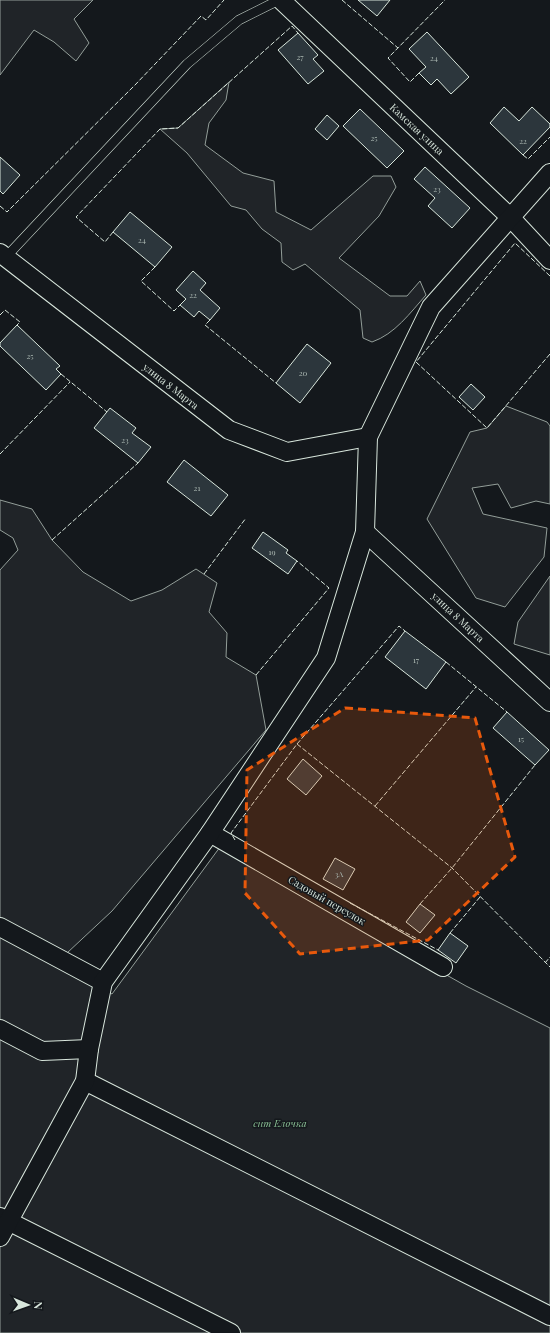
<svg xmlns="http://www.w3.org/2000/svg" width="550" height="1333" viewBox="0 0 550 1333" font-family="'Playfair Display',serif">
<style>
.green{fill:#202428;stroke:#939e99}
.building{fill:#2c363c;stroke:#d8e6dc}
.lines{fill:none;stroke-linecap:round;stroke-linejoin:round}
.lane-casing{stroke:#d8e6dc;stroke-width:10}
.street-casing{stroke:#d8e6dc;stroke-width:20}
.lane{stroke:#14181c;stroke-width:9}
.street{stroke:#14181c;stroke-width:18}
.fence{stroke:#d8e6dc;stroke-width:1;stroke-dasharray:5 2;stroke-linecap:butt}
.marked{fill:#e8590c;fill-opacity:0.2;stroke:#e8590c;stroke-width:3;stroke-dasharray:8 5;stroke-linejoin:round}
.labels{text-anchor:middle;stroke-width:3;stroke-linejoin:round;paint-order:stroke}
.number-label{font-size:8px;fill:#adbab4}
.street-label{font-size:10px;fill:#d8e6dc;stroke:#14181c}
.park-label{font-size:10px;font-style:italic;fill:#8ac095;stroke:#14181c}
</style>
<rect width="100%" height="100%" fill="#14181c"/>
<g class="green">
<polygon points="0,0 93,0 74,19 89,43 76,61 54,42 34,30 0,75"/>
<path d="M229,82L226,100L209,123L205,145L243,173L274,181L276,212L311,230L373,176H391L396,187L379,216L339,258L390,296H407L420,281L426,295C410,313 395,334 372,342L363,338L360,310L305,264L293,270L282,262L281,243L262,229L246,210L231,206L187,153L160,129L178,128Z"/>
<polygon points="506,406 547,422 550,426 550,504 536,501 511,508 498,484 472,488 483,514 547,528 544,557 505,607 476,598 427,519 470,432 487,428"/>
<polygon points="0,500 32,509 52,540 83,572 131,601 162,590 196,569 217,583 209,612 227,633 226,657 256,675 266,730 112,911 67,953 0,918 0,570 18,550 13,538 0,530"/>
<polygon points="550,576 550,655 514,644 518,622"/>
<polygon points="220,847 466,986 550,1028 550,1333 0,1333 0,932 112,994"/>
</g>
<g class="building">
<polygon points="358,0 390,0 377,16"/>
<polygon points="427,32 469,77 451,94 437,79 431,85 419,73 426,67 409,49"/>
<polygon points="298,33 318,55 313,59 324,71 308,84 278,50"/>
<polygon points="504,107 519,121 532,107 550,124 550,127 523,155 490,123"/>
<polygon points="360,109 404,151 387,168 343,126"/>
<polygon points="327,115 339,126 327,140 315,129"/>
<polygon points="0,157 20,175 3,194 0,191"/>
<polygon points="425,167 470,208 452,228 428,206 435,198 414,179"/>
<polygon points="130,212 172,247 155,267 113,232"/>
<polygon points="193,271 206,283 200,290 220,308 210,320 199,311 194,317 180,305 186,299 176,290"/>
<polygon points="17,325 60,366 56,369 61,374 46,390 0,346 0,343"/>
<polygon points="307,344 331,363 300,403 276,383"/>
<polygon points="471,384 485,397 473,410 459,397"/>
<polygon points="110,408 136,428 132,433 151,447 138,463 94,428"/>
<polygon points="184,460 228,495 211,516 167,482"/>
<polygon points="263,532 288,550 286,553 297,561 288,574 252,548"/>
<polygon points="405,631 446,662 426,689 385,657"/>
<polygon points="507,712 549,750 535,765 493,728"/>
<polygon points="303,759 322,776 306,795 287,779"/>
<polygon points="335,858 355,869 343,890 323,879"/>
<polygon points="420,904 435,915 420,933 406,922"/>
<polygon points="450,933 468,946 456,963 438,950"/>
</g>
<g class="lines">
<g class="lane-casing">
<polyline id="lane" points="6,257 187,64 239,20 279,0"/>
</g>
<g class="street-casing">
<g id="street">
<polyline points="281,0 511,218 550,260"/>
<polyline points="0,253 229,430 287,452 368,437"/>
<polyline points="365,532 550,702"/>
<polyline points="210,833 443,967"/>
<polyline points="0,927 103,982"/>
<polyline points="0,1029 42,1051 89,1049"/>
<polyline points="85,1081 550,1316"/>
<polyline points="0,1217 231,1333"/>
<polyline points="0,1237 85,1081 89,1049 103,982 210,833 326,658 365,532 368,437 431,307 550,173"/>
</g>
</g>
<use href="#lane" class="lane"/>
<use href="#street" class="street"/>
<g class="fence">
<polyline points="342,0 398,48"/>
<polyline points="419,73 410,82 388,58 445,0"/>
<polyline points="523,155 528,159 550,137"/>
<polyline points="0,206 7,212 135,85 201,16 206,20 224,0"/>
<polyline points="113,232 105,242 76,217 160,129 178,128 292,26 298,33"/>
<polyline points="155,267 141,281 174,311 180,305"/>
<polyline points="550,276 515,243 416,362 487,428 550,354"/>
<polyline points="0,315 5,310 20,322 17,325"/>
<polyline points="210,320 205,325 276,383"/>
<polyline points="61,374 107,412"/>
<polyline points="0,454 70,382"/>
<polyline points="52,540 138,463"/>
<polyline points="204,574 246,518"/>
<polyline points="446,662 507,712"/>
<polyline points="256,675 329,588 297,561"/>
<polyline points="297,744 399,626 405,631"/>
<polyline points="375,806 476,687"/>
<polyline points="235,840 231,833 297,744 452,868 550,967"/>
<polyline points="350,903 438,950"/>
<polyline points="420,904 452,868 535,765"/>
<polyline points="450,933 480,897"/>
<polyline points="545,963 550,957"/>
</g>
</g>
<path class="marked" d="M345,708L475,718L515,857L428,940L300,954L245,893L247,770Z"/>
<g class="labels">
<g class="number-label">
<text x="300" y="60">27</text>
<text x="434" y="61">24</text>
<text x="374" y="141">25</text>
<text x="523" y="144">22</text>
<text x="437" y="192">23</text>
<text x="142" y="243">24</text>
<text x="193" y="298">22</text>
<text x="30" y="359">25</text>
<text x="303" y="376">20</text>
<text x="125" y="443">23</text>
<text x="197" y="491">21</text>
<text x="272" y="555">19</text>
<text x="416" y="663">17</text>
<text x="521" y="742">15</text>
<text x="339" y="877">3А</text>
</g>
<g class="street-label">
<text transform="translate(417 129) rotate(43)" y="4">Камская улица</text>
<text transform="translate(171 386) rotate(38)" y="4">улица 8 Марта</text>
<text transform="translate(458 617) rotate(43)" y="4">улица 8 Марта</text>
<text transform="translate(327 900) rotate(30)" y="4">Садовый переулок</text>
</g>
<g class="park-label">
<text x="280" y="1127">снт Елочка</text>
</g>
</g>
<g transform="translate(28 1305) rotate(92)" stroke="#14181c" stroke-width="3" paint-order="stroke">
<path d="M0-3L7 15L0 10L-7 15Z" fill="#d8e6dc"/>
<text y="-6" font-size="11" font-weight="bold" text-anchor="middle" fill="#d8e6dc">N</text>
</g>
</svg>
